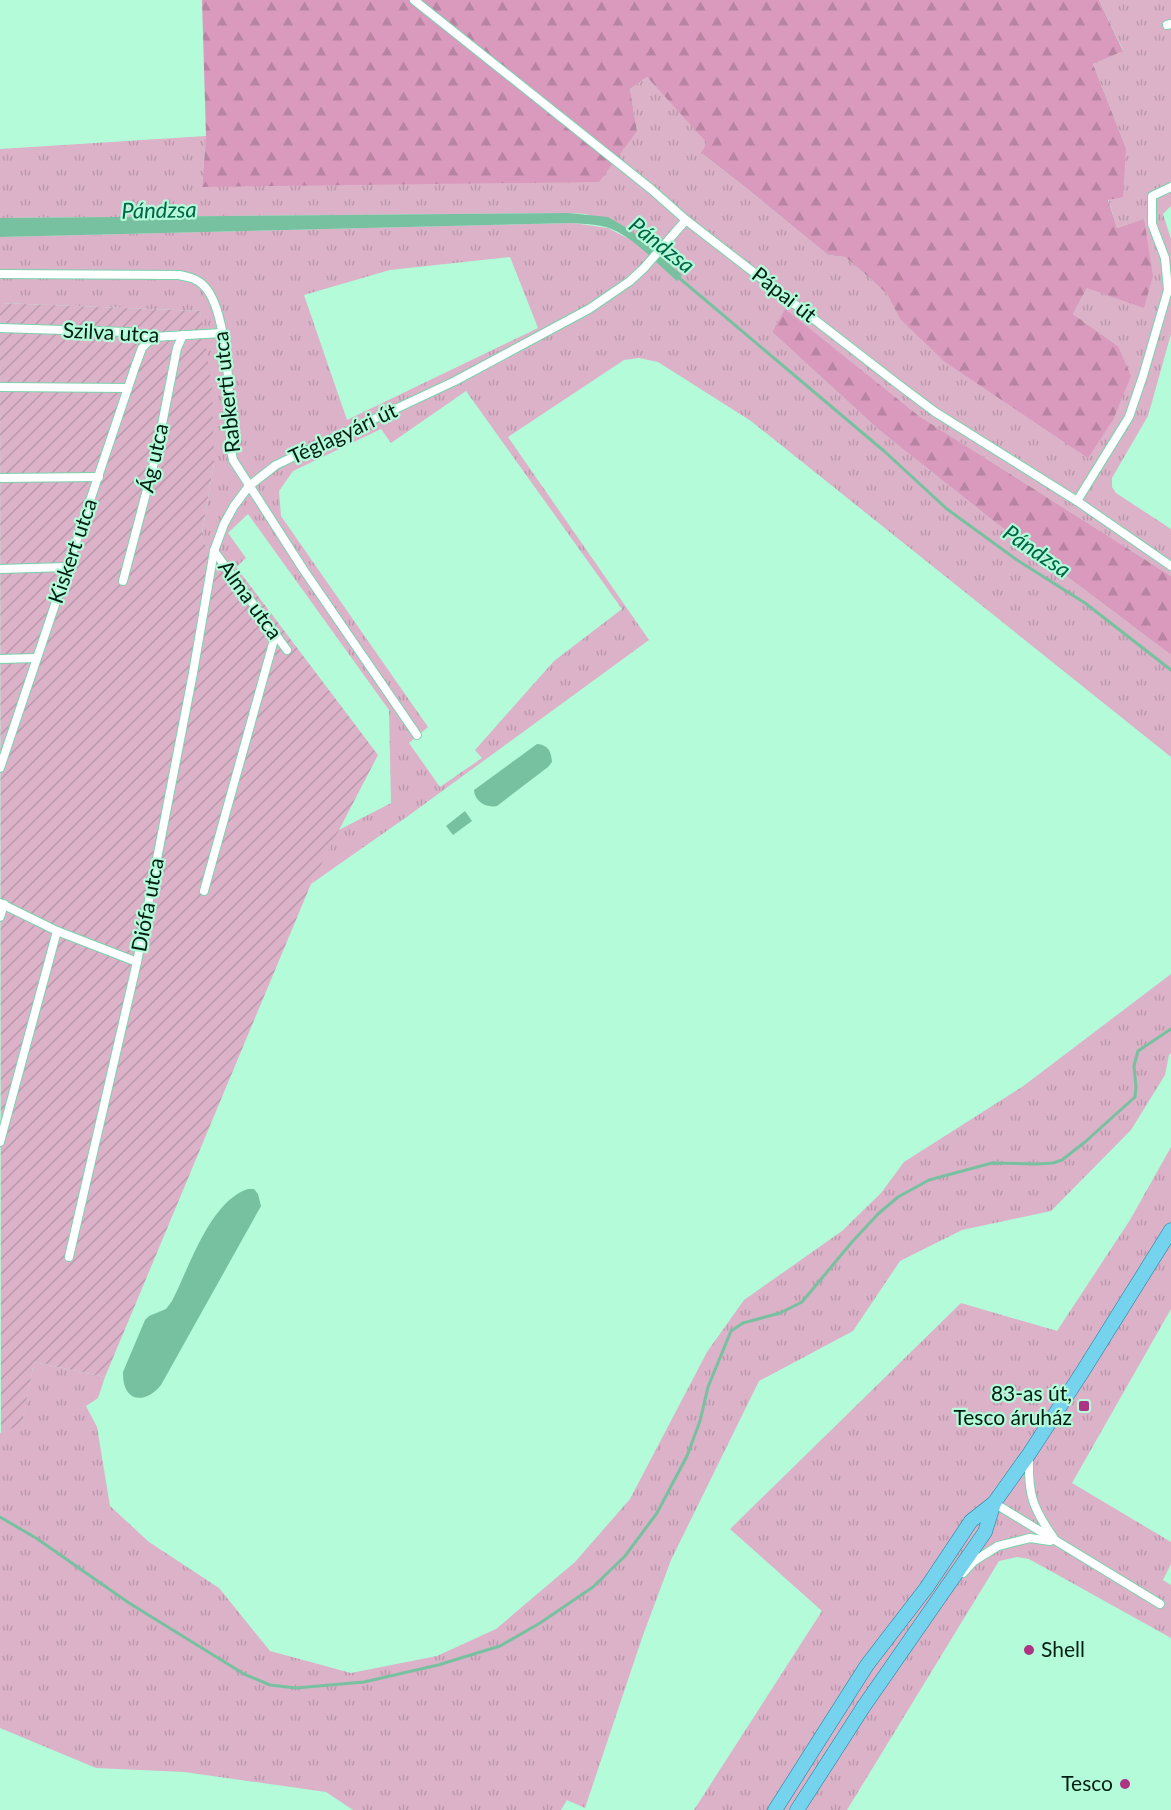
<svg xmlns="http://www.w3.org/2000/svg" width="1171" height="1810" viewBox="0 0 1171 1810" font-family="Lato,sans-serif">
<style>
.grass{fill:url(#grass-tufts);fill-rule:evenodd}
.forest{fill:url(#forest-firs)}
.garden{fill:url(#garden-furrows)}
.water{fill:#77c1a0}
.lines{fill:none;stroke-linecap:round;stroke-linejoin:round}
.stream{stroke:#77c1a0;stroke-width:3}
.minor-casing{stroke:#78d4ac;stroke-width:10}
.primary-casing{stroke:#11819a;stroke-width:15}
.minor{stroke:#fff;stroke-width:8}
.primary{stroke:#76d3ee;stroke-width:14}
.poi-dot{fill:#ae3385;stroke:#b3fbd9;stroke-width:2}
.labels{text-anchor:middle;stroke-width:4.5;stroke-linejoin:round;paint-order:stroke}
.street-label{font-size:21px;fill:#011e13;stroke:#b3fbd9}
.poi-label{font-size:21px;fill:#011e13;stroke:#b3fbd9;text-anchor:end}
.water-label{font-size:22px;font-style:italic;fill:#006446;stroke:#b3fbd9}
</style>
<defs>
<pattern id="grass-tufts" width="24" height="20" patternUnits="userSpaceOnUse" patternTransform="scale(1.5)"><rect width="24" height="20" fill="#dcb2c9"/><path d="M3 7l-1-3M5 7V3M7 7l1-3M15 17l-1-3M17 17v-4M19 17l1-3" fill="none" stroke="#bb99ac"/></pattern>
<pattern id="forest-firs" width="22" height="20" patternUnits="userSpaceOnUse" patternTransform="scale(1.5)"><rect width="22" height="20" fill="#d99abe"/><path d="M5 1l3.5 6h-7zM16 11l3.5 6h-7z" fill="#b884a2"/></pattern>
<pattern id="garden-furrows" width="10" height="10" patternUnits="userSpaceOnUse" patternTransform="scale(1.5)"><rect width="10" height="10" fill="#dcb2c9"/><path d="M-1 1l2-2M0 10L10 0M9 11l2-2" fill="none" stroke="#bb99ac"/></pattern>
</defs>
<rect width="100%" height="100%" fill="#b3fbd9"/>
<g class="grass">
<path d="M1099,0H1171V206L1163,214L1171,239V334L1148,416L1112,478V487L1116,493L1171,529V576L919,416L785,310L772,332L879,430L996,523L1171,655V757L751,421L658,362L639,358L624,360L508,437L649,640L408,816L311,884L337,831L391,803L389,710L248,514L228,533L246,558L227,576L201,539L214,463L200,311L0,303V237L573,223L608,228L627,238V228L586,214L568,213L0,218V149L206,136L202,187L637,131L630,89L647,77L708,143L702,154L745,187L828,255L845,257L865,274L887,294L900,319L1118,346L1073,314L1087,288L1145,219L1117,228L1108,199L1126,148L1093,64L1123,50ZM510,257L538,328L347,420L304,295L390,270ZM466,391L622,609L554,661L475,750L482,758L440,787L409,743L428,727L281,516L279,491L293,471L381,429L391,443Z"/>
<polygon points="1171,974 1171,1053 1169,1055 1165,1075 1131,1130 1051,1211 962,1230 900,1261 853,1331 759,1381 671,1560 642,1638 585,1808 567,1800 561,1810 353,1810 326,1792 184,1772 96,1768 0,1728 0,1433 22,1423 34,1362 105,1377 98,1398 86,1406 97,1427 110,1506 149,1542 219,1588 270,1651 351,1673 437,1656 496,1629 575,1562 630,1499 707,1352 744,1300 842,1231 881,1193 904,1162 1022,1087"/>
<polygon points="1171,1147 1171,1309 1072,1483 1171,1542 1171,1564 1163,1580 1171,1585 1171,1638 1029,1559 1017,1557 999,1561 847,1810 694,1810 822,1611 730,1529 961,1303 1057,1331 1130,1220"/>
</g>
<g class="forest">
<polygon points="202,0 1099,0 1123,51 1093,64 1126,148 1123,197 1108,200 1117,228 1144,219 1153,276 1144,308 1087,288 1073,314 1118,346 1131,376 1113,420 1088,458 945,362 900,319 887,294 865,274 845,257 828,255 745,187 701,153 707,143 647,77 630,89 637,131 599,182 202,187 206,136"/>
<polygon points="785,309 919,416 1171,576 1171,655 996,523 879,430 772,332"/>
</g>
<polygon class="garden" points="0,303 200,311 212,386 214,463 201,539 227,575 236,567 378,755 311,884 105,1377 34,1362 22,1424 1,1433"/>
<g class="water">
<path d="M568,213L608,217L627,228L682,275L677,281C657,264 631,234 606,227C595,224 584,224 573,223L0,237V218Z"/>
<path d="M537,744C548,745 551,751 552,762L548,767L497,806C486,808 475,802 474,790Z"/>
<polygon points="465,811 472,821 453,835 446,826"/>
<path d="M248,1189H254L258,1194L261,1206L161,1385C144,1406 122,1401 123,1372L145,1320L149,1316L166,1309L172,1301C189,1268 210,1201 248,1189Z"/>
</g>
<g class="lines">
<g class="stream">
<polyline points="678,277 884,451 947,509 1017,560 1085,603 1171,670"/>
<polyline points="0,1517 36,1538 129,1603 244,1674 270,1685 296,1688 364,1682 438,1665 500,1646 540,1623 593,1587 625,1556 657,1513 687,1456 700,1421 708,1387 731,1331 743,1323 780,1313 802,1302 852,1242 878,1214 898,1197 929,1180 992,1163 1037,1164 1053,1163 1062,1160 1085,1142 1135,1097 1136,1087 1134,1066 1138,1051 1171,1029"/>
</g>
<g class="minor-casing">
<g id="minor">
<polyline points="414,0 651,189 686,220 899,385 935,412 1077,501 1171,566"/>
<polyline points="1167,25 1171,24"/>
<path d="M0,274L179,275C189,277 198,279 204,286C223,305 227,363 229,390C231,413 227,437 233,460L303,569L417,735"/>
<polyline points="0,328 128,332 153,337 222,333"/>
<polyline points="0,387 128,388"/>
<polyline points="0,478 99,477"/>
<polyline points="1077,501 1129,417 1143,376 1168,290 1165,258 1152,224 1152,196 1171,187"/>
<polyline points="214,551 287,650"/>
<polyline points="0,569 67,567"/>
<polyline points="123,581 156,455 177,348 183,335"/>
<polyline points="0,659 36,658"/>
<polyline points="0,768 135,367 142,348 153,337"/>
<polyline points="204,891 275,636"/>
<polyline points="0,903 57,931 137,962"/>
<polyline points="0,917 4,904"/>
<polyline points="0,1142 57,931"/>
<polyline points="69,1257 137,962 193,673 214,551 224,524 234,506 249,486 276,465 455,381 589,309 630,281 644,268 686,220"/>
<path d="M1029,1457C1028,1494 1032,1507 1053,1537"/>
<polyline points="994,1503 1160,1604"/>
<polyline points="963,1573 974,1561 998,1546 1030,1538 1050,1541"/>
</g>
</g>
<g class="primary-casing">
<g id="primary">
<polyline points="775,1810 867,1665 927,1587 971,1521 994,1503 1029,1454 1083,1371 1171,1230"/>
<polyline points="797,1810 864,1706 985,1532 994,1503"/>
</g>
</g>
<use href="#minor" class="minor"/>
<use href="#primary" class="primary"/>
</g>
<g class="poi-dot">
<rect x="1078" y="1400" width="12" height="12" rx="3"/>
<circle cx="1029" cy="1650" r="6"/>
<circle cx="1125" cy="1784" r="6"/>
</g>
<g class="labels">
<g class="street-label">
<text transform="translate(784 295) rotate(38)" y="7">Pápai út</text>
<text transform="translate(111 333) rotate(3)" y="7">Szilva utca</text>
<text transform="translate(227 392) rotate(-96)" y="7">Rabkerti utca</text>
<text transform="translate(343 434) rotate(-25)" y="7">Téglagyári út</text>
<text transform="translate(154 458) rotate(-77)" y="7">Ág utca</text>
<text transform="translate(73 551) rotate(-71)" y="7">Kiskert utca</text>
<text transform="translate(250 600) rotate(54)" y="7">Alma utca</text>
<text transform="translate(148 905) rotate(-79)" y="7">Diófa utca</text>
</g>
<g class="poi-label">
<text x="1072" y="1401">83-as út,<tspan x="1072" dy="24">Tesco áruház</tspan></text>
<text x="1041" y="1657" text-anchor="start">Shell</text>
<text x="1113" y="1791">Tesco</text>
</g>
<g class="water-label">
<text transform="translate(159 210) rotate(-1)" y="8">Pándzsa</text>
<text transform="translate(662 245) rotate(38)" y="8">Pándzsa</text>
<text transform="translate(1037 551) rotate(34)" y="8">Pándzsa</text>
</g>
</g>
</svg>
